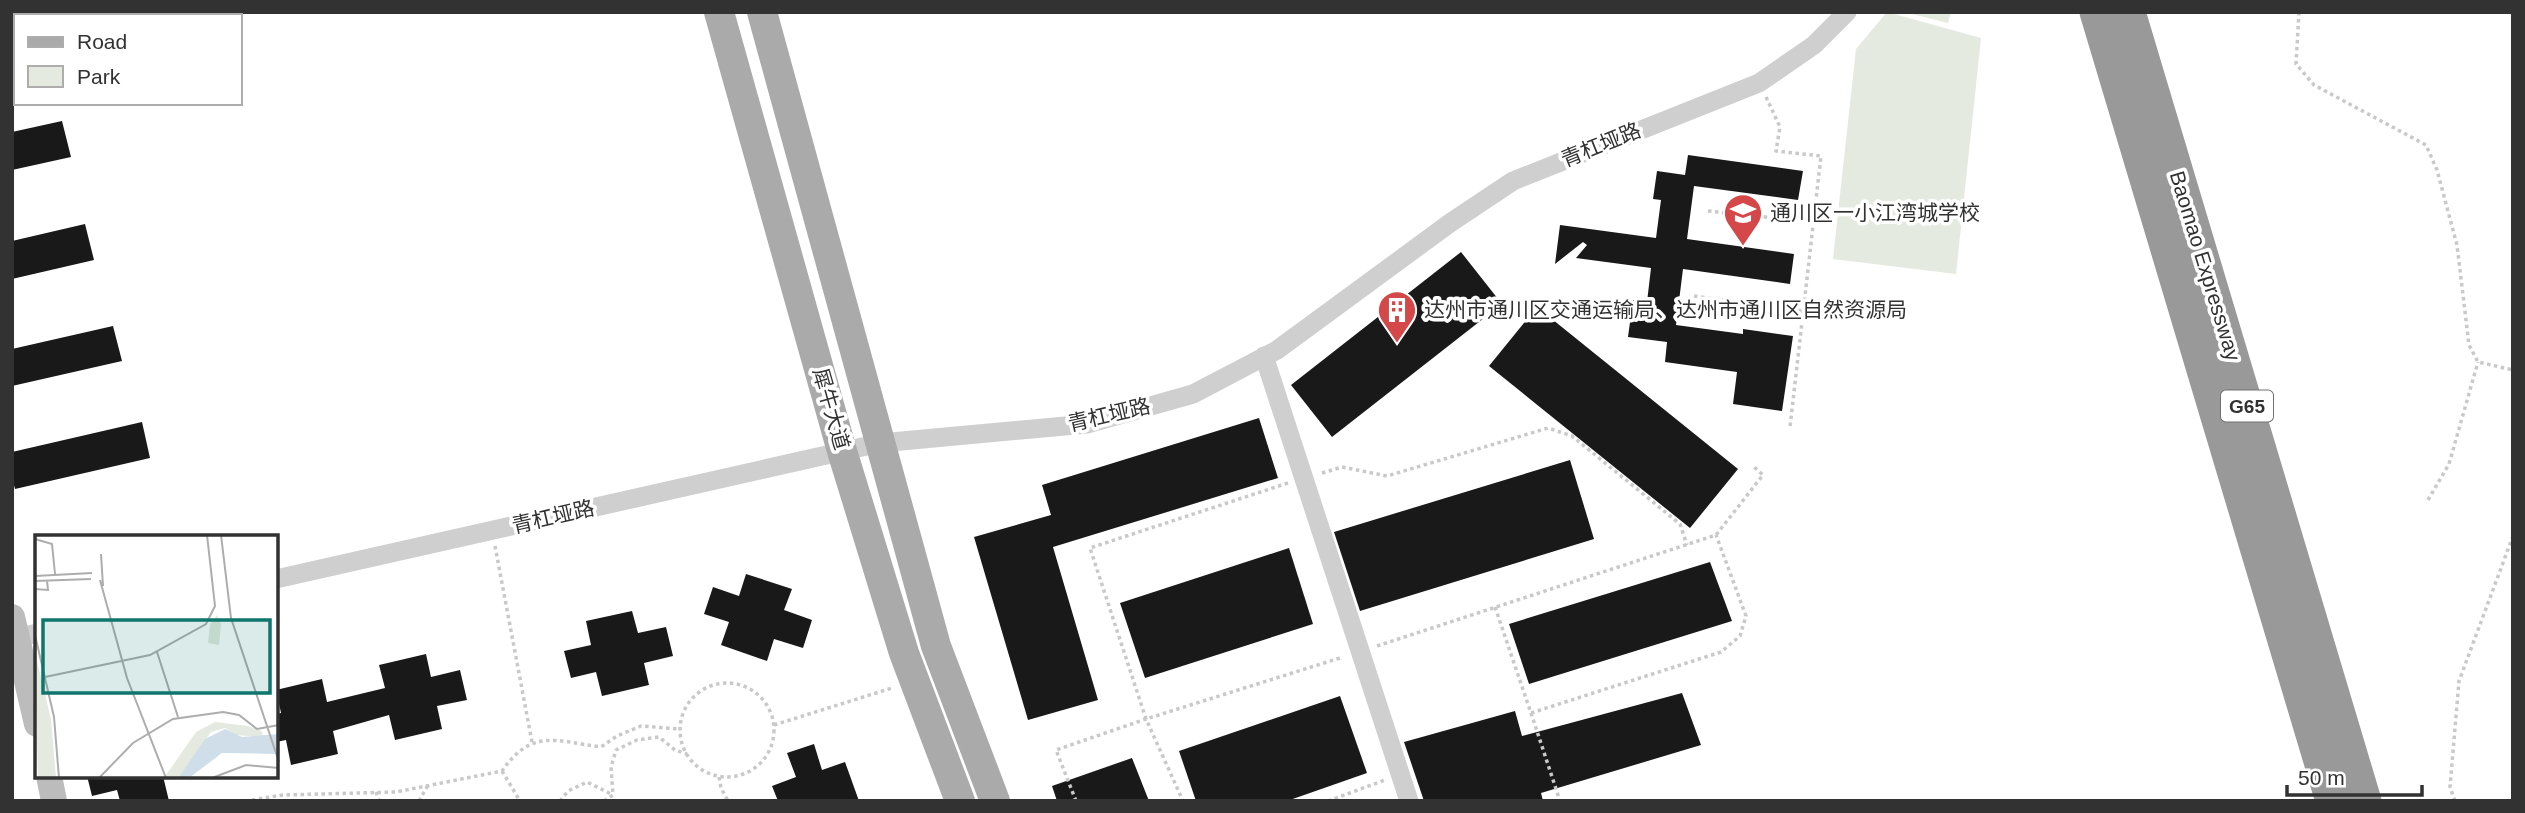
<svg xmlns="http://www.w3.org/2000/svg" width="2525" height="813" viewBox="0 0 2525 813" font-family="Helvetica,'Noto Sans SC',sans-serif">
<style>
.green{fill:#e4eadf}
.building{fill:#191919}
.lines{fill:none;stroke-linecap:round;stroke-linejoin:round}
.path{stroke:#c9c9c9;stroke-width:3.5;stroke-dasharray:3.5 3.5;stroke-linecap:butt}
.street{stroke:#cfcfcf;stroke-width:19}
.secondary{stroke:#bcbcbc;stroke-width:26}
.primary{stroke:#aaa;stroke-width:30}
.highway{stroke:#999;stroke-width:33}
.labels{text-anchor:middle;stroke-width:7;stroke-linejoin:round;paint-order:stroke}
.shield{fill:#fff;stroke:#707070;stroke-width:2}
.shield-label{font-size:19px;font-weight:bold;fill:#323232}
.street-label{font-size:21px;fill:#323232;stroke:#fff}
.poi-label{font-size:21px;fill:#323232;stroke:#fff;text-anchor:start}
.inset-road{fill:none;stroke:#adadad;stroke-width:2}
.view{fill:#0f766e;fill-opacity:0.15;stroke:#0f766e;stroke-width:3.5}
.inset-edge{fill:none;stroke:#323232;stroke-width:3.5}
</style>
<rect width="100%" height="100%" fill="#fff"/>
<g class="green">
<polygon points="1887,12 1981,38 1956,274 1833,259 1856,49"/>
<polygon points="1912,12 1951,12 1948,23 1912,14"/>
</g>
<g class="building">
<polygon points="62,121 71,157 12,170 12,132"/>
<polygon points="1688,155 1803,171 1798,200 1694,186 1687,239 1794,254 1790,284 1683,269 1676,325 1743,334 1743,329 1793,336 1782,411 1733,404 1737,372 1665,362 1667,342 1628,337 1633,300 1647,302 1651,268 1576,258 1587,245 1583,242 1555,264 1560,225 1656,238 1661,200 1653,199 1657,171 1685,175"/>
<polygon points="85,224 94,260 12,279 12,241"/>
<polygon points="1461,252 1502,304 1332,437 1291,385"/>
<polygon points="1537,307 1738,469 1690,528 1489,366"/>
<polygon points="113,326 122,361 12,386 12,349"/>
<polygon points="1259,418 1278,478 1053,547 1098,700 1028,720 974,537 1051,515 1042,485"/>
<polygon points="142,422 150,458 15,489 12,478 12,452"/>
<polygon points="1570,460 1594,539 1360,611 1334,532"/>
<polygon points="1289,548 1313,624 1145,678 1120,603"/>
<polygon points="1710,562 1732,621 1529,684 1509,624"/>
<polygon points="746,574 792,589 784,610 812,620 803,648 774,639 767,661 721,645 729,622 704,614 713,587 739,596"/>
<polygon points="632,611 638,633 666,627 673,656 644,663 649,685 602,696 596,672 571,678 564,651 591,645 586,621"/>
<polygon points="426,654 431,677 460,670 467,700 437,706 442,729 395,740 389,715 333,731 338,754 291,765 286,740 276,742 276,714 281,713 276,690 322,679 327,702 385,688 379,665"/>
<polygon points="1682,693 1701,745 1541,793 1543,801 1424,801 1404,742 1515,711 1522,736"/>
<polygon points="1340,696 1367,773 1287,801 1196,801 1179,751"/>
<polygon points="814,744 822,770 845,762 859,801 778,801 772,786 796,777 787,753"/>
<polygon points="1132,758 1149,801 1057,801 1052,786"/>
<polygon points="87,776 163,776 169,801 120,801 117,790 92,796"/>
</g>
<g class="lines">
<g class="path">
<polyline points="2299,12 2296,64 2314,85 2426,145 2437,170 2457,245 2469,345 2478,362 2513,370"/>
<polyline points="1766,97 1780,127 1776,151 1821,156 1790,427"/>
<polyline points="1708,211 1813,222"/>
<polyline points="1694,296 1802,311"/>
<polyline points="1322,473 1342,467 1387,476 1548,428 1572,436 1680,524 1687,545"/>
<polyline points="1288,483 1090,548 1146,719 1343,657"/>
<polyline points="2428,500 2449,464 2478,362"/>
<polyline points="495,546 532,742"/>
<polyline points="1495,607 1531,713 1721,652 1740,636 1746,616 1716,535"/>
<polyline points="1377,646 1716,535 1763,475 1754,467"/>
<circle cx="727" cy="730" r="47"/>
<polyline points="1531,713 1560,801"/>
<polyline points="774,725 892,688"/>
<polyline points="502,771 520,801"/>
<polyline points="719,777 721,788 728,801"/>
<polyline points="376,792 379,801"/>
<path d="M245,801L283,795L396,792L502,771C532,728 556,741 601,747L617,736L641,726L680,729"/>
<polyline points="419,801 428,785"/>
<polyline points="560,801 568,791 587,782 611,794"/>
<polyline points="604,801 613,795 611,767 616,750 637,740 659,737 675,750 687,754"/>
<polyline points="1076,801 1056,750 1146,719 1183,801"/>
<polyline points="1328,801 1385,780"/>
<polyline points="2455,801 2450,787 2459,681 2513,536"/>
</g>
<g class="street">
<polyline points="1264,356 1409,801"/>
<polyline points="276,579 880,443 1087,424 1193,394 1277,350 1450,223 1513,181 1759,83 1814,45 1847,12"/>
<polyline points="17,638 37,633"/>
</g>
<g class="secondary">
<polyline points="12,617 37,724"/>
<polyline points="49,776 54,801"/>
</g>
<g class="primary">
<polyline points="719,12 842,451 904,653 960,801"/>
<polyline points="762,12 936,646 995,801"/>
</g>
<g class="highway">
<polyline points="2096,12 2332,801"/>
<polyline points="2129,12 2365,801"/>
</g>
</g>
<defs>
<g id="school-pin" transform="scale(2.0125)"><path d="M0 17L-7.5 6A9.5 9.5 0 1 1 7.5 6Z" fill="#d4484a" stroke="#fff"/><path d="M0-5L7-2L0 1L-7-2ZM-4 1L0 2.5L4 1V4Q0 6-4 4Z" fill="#fff"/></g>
<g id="building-pin" transform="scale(2.0125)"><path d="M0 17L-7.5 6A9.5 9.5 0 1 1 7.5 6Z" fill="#d4484a" stroke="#fff"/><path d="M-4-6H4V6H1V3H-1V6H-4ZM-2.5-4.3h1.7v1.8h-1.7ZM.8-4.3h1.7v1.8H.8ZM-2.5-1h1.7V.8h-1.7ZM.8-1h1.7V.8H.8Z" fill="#fff"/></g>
</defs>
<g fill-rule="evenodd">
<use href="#school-pin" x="1743" y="213"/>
<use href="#building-pin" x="1397" y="310"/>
</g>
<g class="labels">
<rect class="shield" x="2221" y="390.5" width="52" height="31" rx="5"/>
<g class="shield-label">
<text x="2247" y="413">G65</text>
</g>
<g class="street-label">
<text transform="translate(1601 145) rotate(-22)" y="7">青杠垭路</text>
<text transform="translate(2205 266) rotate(73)" y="7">Baomao Expressway</text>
<text transform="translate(831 409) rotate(74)" y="7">犀牛大道</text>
<text transform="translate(1109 415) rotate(-13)" y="7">青杠垭路</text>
<text transform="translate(553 517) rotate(-13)" y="7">青杠垭路</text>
</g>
<g class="poi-label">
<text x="1770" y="220">通川区一小江湾城学校</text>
<text x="1424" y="317">达州市通川区交通运输局、达州市通川区自然资源局</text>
</g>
</g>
<g transform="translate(35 535)">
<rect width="243" height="243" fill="#fff"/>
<path d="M182,80L186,89L184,110L173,108L175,90ZM0,117L16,184L21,243H3ZM180,187L213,191L227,196L228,202L201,200L190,193L176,197L143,243H129L161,197Z" fill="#e4eadf"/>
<path d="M190,194L207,202L243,199V219L187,218L154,243H143L170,204Z" fill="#d0deea"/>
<path class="inset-road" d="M186,0L196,83L244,227M0,4L17,9L20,39M66,19L68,51M0,41L57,38M65,45L92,143L131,243M0,46L56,44M0,54L13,55L12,46M0,100L19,182L24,243M122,117L143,182M10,142L115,120L171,89L180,71L172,0M64,243L98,208L138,184L188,177L204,180L222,194L244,190M177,243L211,230L244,233"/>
<path class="view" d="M8,85H235V158H8Z"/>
<rect width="243" height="243" class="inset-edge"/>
</g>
<rect width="2525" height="813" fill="none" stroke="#323232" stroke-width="28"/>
<rect x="14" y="14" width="228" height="91" fill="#ffffff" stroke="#adadad" stroke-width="2"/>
<rect x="28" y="37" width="35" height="10" fill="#aaaaaa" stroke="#adadad" stroke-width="2"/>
<text x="77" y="49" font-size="21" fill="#323232">Road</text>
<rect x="28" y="66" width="35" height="21" fill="#e4eadf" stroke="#adadad" stroke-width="2"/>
<text x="77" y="84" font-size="21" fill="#323232">Park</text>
<path d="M2287 785v10h135v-10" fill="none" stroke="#323232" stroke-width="3.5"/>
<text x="2298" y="785" font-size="21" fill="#323232" stroke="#ffffff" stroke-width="5" paint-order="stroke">50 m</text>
</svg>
